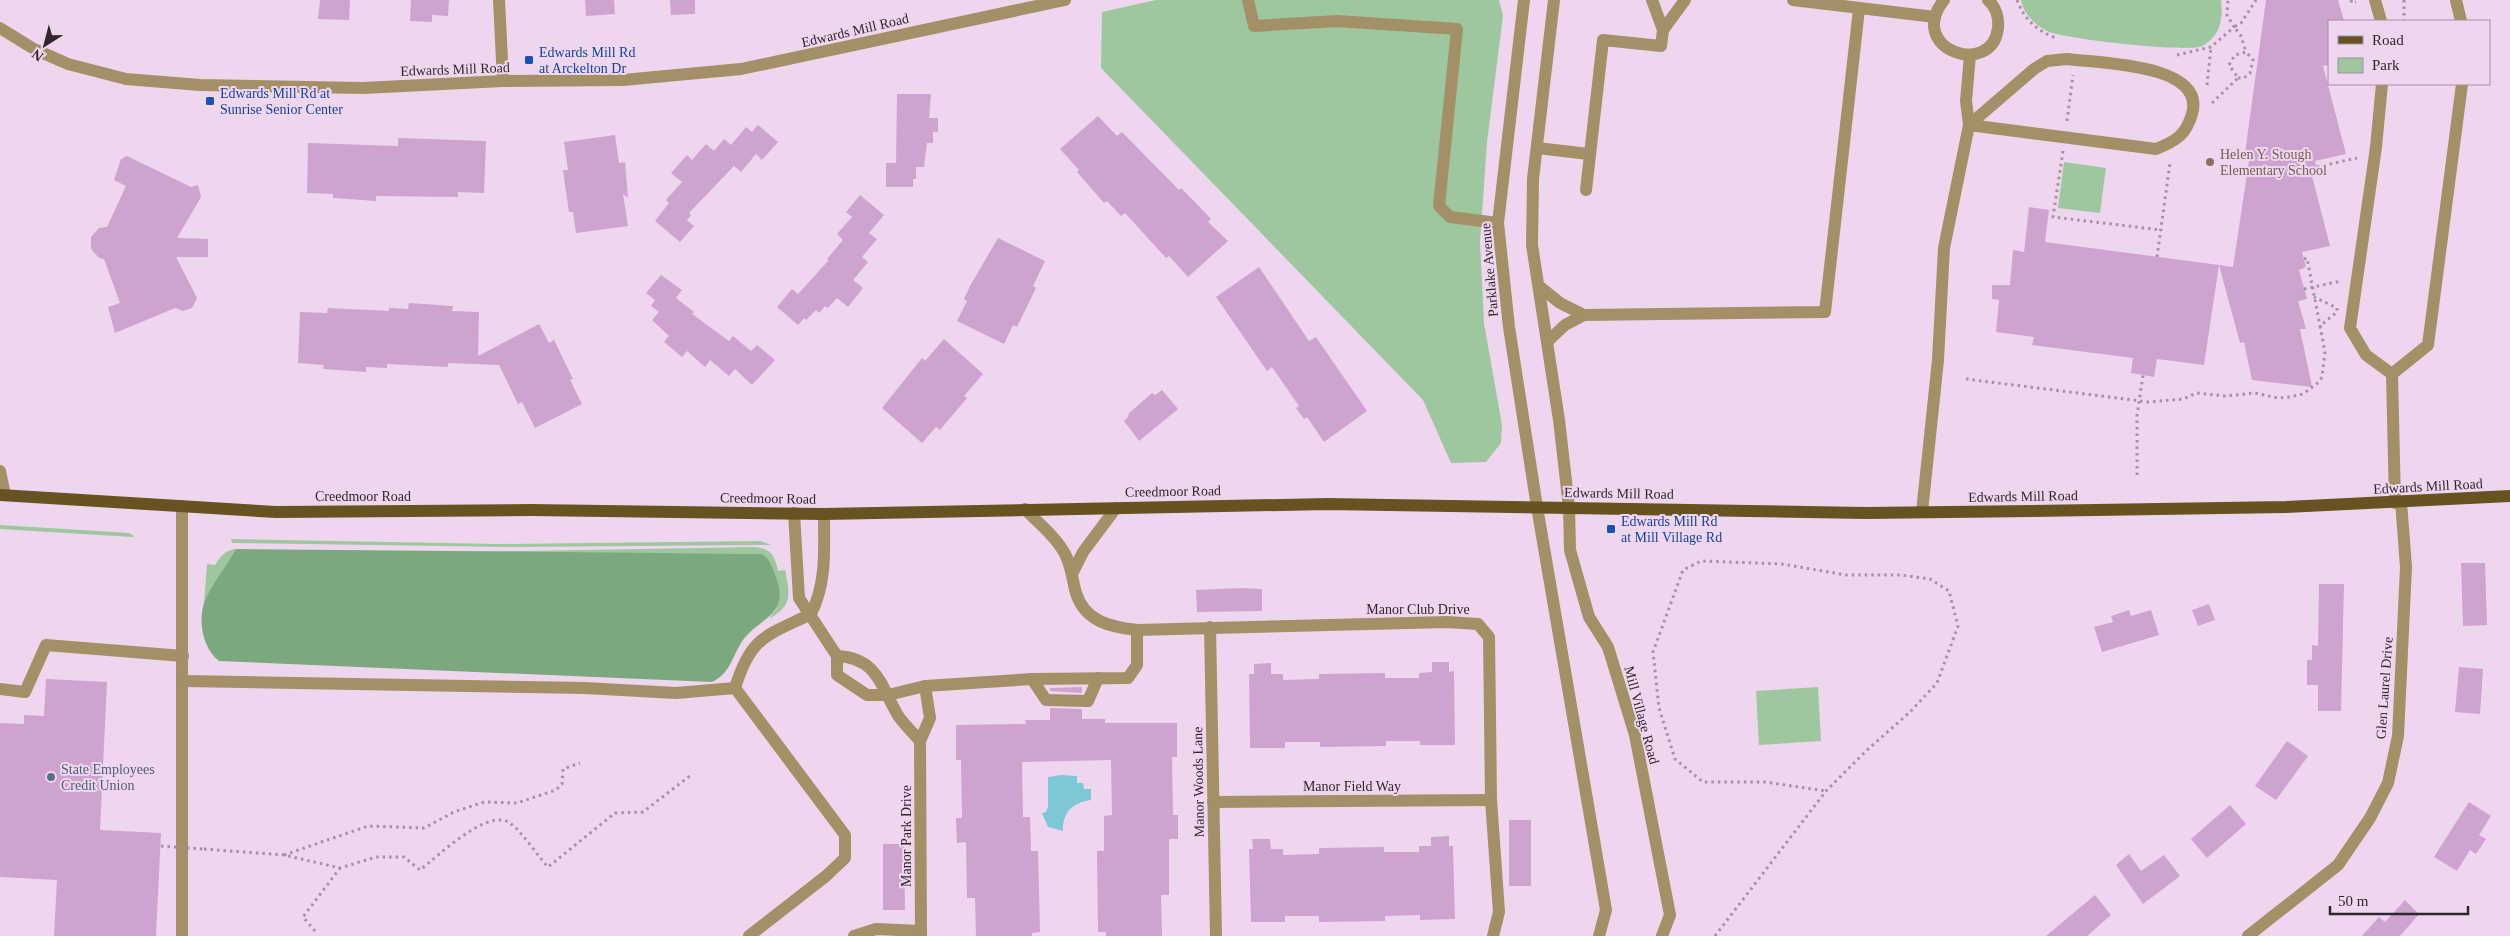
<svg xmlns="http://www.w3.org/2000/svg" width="2510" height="936" viewBox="0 0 2510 936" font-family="Georgia,serif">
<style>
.green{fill:#9ec7a0}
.forest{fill:#7ba87e}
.water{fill:#7cc8d7}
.building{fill:#cea3cf}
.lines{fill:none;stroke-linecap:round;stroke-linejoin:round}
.path{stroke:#a491a5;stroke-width:3;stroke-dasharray:2.5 4;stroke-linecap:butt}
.minor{stroke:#a49067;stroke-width:12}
.major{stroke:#675222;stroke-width:12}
.path-bridge{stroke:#a491a5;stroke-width:3;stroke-dasharray:2.5 4;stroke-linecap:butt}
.transit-dot{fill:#1a4fb4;stroke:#efd6ef;stroke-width:2}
.education-dot{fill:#8d6e63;stroke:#efd6ef;stroke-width:2}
.service-dot{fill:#5c6f8a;stroke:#efd6ef;stroke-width:2}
.labels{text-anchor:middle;stroke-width:4;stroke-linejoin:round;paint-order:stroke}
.street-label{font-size:14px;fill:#2f2630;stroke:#efd6ef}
.transit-label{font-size:14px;fill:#164399;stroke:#efd6ef;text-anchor:start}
.education-label{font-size:14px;fill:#785e54;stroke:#efd6ef;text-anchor:start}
.service-label{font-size:14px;fill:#4e5e75;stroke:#efd6ef;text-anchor:start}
</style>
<rect width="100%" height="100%" fill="#efd6ef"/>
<g class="green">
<polygon points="1156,0 1499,0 1503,16 1487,142 1480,242 1484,323 1502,425 1501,443 1486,462 1451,463 1423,400 1101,68 1102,12"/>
<path d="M2021,0H2221C2223,18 2221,36 2202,46C2189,53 2063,39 2047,31C2035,25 2024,14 2021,0Z"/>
<polygon points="2064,162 2106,168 2100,213 2058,208"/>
<polygon points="0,525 129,533 134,536 133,537 0,529"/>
<polygon points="231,539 497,544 761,541 771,545 514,547 232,543"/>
<path d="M755,547C771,549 775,555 778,571L785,570C790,595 793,605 769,619L777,608L762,554L467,552Z"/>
<path d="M236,549L204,604L207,564L215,565C221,556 225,550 236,549Z"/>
<polygon points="1818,687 1821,741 1759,745 1756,691"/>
</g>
<path class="forest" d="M236,549L762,554C771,560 772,568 776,577C790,616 760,617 743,640C732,656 731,673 712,682L219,661C203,648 198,623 204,603C210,587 227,565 236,549Z"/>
<path class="water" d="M1061,775L1077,776V783H1083L1084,789H1091V800C1073,802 1062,813 1063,831L1048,827L1042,813L1046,812L1048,807V777Z"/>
<g class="building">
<polygon points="320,0 350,0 349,20 318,19"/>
<polygon points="411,0 449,0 448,16 432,15 432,22 410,21"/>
<polygon points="585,0 614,0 615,14 586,16"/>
<polygon points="670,0 695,0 695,14 671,15"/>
<polygon points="2266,0 2338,0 2344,21 2329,21 2329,65 2323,66 2346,154 2315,161 2318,174 2312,176 2330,246 2302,252 2306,267 2299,270 2307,299 2298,301 2306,329 2300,329 2312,387 2252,380 2244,342 2240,343 2219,265 2233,267 2250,154 2245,153"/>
<polygon points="897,94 931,94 929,118 938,118 938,132 933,132 933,143 927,143 924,167 916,167 916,179 913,179 913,187 886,187 886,163 896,163"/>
<polygon points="1098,116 1117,136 1122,132 1179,190 1181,188 1194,201 1211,219 1208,222 1228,241 1188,277 1169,256 1166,258 1125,213 1121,216 1107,201 1104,203 1077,172 1079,170 1060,149"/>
<polygon points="758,125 778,142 762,160 756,154 741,172 734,166 689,213 691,215 687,220 694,226 680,242 655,221 669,203 666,200 682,182 671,173 687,155 692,160 706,144 714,151 724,139 731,145 746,127 752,132"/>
<polygon points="615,135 619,163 625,162 628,198 623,194 628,226 576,233 573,212 569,212 565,185 563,170 568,170 564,142"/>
<polygon points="398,138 486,141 484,193 458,192 458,197 376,196 376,201 333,198 333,194 307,193 308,143 398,146"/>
<polygon points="127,156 191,187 198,185 201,197 177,238 208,239 208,257 176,257 197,298 192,308 183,311 175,308 115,333 108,307 120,303 104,259 99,258 91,249 91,237 99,228 107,227 126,186 114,180 121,159"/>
<polygon points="860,195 884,215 869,233 877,239 862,257 868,262 853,280 863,288 848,307 837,298 828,308 825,306 819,313 816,310 806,320 804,318 798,325 777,307 792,289 798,294 829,260 827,259 843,240 837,234 852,217 846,212"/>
<polygon points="2029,207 2049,210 2045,242 2219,265 2204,365 2157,359 2154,377 2143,375 2131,373 2133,358 2032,345 2034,337 1996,332 1999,300 1992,299 1992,285 2010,285 2013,250 2024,252"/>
<polygon points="998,238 1045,261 1033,286 1036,288 1017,327 1013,325 1004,344 957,321 967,301 964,299 970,286"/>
<polygon points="1259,267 1309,341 1316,337 1367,411 1324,442 1307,417 1304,419 1296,408 1299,406 1272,367 1267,371 1216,297"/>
<polygon points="661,275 682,290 676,298 694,312 692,314 729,341 733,336 751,351 757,345 775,360 752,385 735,369 729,376 710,360 705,367 687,351 682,357 664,342 669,336 652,320 659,312 651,306 655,300 646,293"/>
<polygon points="409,303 453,306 452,311 479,312 478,356 539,324 549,343 554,340 573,379 570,380 582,404 535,428 522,402 518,404 499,365 448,363 448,367 387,364 387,368 366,367 366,372 323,369 324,365 298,363 300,312 327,313 328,308 389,311 389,308 408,309"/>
<polygon points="944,339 983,374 964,396 967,398 940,430 936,427 922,443 882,408 922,358 925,361"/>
<polygon points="1162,390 1178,409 1139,441 1124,421 1129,416 1128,414 1152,393 1155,395"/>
<polygon points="2461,563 2485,563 2487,625 2463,626"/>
<polygon points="2319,584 2344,584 2341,711 2318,711 2318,685 2307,685 2307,660 2312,660 2312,645 2318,646"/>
<polygon points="1241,588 1262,589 1262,611 1197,612 1196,590"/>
<polygon points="2209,604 2215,620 2198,626 2192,610"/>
<polygon points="2129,610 2131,616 2151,610 2159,635 2102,652 2094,627 2113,622 2111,616"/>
<polygon points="1432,662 1449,662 1449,672 1454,671 1455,745 1420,745 1420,741 1386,741 1386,746 1320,747 1320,742 1285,742 1285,748 1250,748 1249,674 1254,674 1254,664 1271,663 1271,674 1283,674 1283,680 1319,679 1319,674 1385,673 1385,678 1419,678 1419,673 1432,672"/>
<polygon points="2459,667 2483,669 2480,714 2455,712"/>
<polygon points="46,679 107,682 100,830 161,833 156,936 54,936 57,880 0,877 0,723 24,724 24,715 44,716"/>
<polygon points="1082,687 1082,693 1050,691 1050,688"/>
<polygon points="1050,708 1082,709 1082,719 1105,719 1105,723 1177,723 1177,757 1172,757 1173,815 1178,815 1178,839 1169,839 1169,895 1161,895 1162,936 1106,936 1106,932 1098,932 1097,851 1104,851 1104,816 1112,815 1111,760 1022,762 1023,817 1030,817 1031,851 1038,851 1040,932 1032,933 1032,936 976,936 975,898 967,898 966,842 957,843 956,818 962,818 961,760 956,760 956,725 1026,724 1025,720 1050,720"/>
<polygon points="2287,741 2308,756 2276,800 2255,786"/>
<polygon points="2469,802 2491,816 2479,835 2486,839 2476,854 2470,850 2457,871 2434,857"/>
<polygon points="2230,805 2246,824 2207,858 2191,839"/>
<rect x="1509" y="820" width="22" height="66"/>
<polygon points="1449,836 1449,846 1453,846 1455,919 1420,920 1420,915 1385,916 1385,921 1319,922 1319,916 1285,916 1285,922 1251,922 1249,849 1253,849 1252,839 1270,839 1271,849 1283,849 1283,855 1319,854 1319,848 1384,847 1384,852 1419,852 1419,846 1431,846 1431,837"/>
<polygon points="883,844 904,844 905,910 883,910"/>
<polygon points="2129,854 2141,871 2164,855 2180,876 2143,904 2116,865"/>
<polygon points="2095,895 2111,915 2087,936 2046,936"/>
<polygon points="2405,900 2419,914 2400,936 2362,936 2379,917 2385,922"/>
</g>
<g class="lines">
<g class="path">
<path d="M2017,0C2024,19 2037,31 2056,38"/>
<polyline points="2351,0 2352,3 2356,2"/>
<polyline points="2404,0 2404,21"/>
<polyline points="2177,55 2211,47 2234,27 2227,15 2228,0"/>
<polyline points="2238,78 2244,78 2250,73 2253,60 2246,52"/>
<polyline points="2207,85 2211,47"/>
<polyline points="2212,103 2238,78 2229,65 2235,55 2246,52 2241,36 2234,27 2241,23 2256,0"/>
<polyline points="2067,121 2073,75"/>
<polyline points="2063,151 2053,217 2161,230"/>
<polyline points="2317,167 2357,158"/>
<polyline points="2157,257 2170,163"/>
<polyline points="2304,259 2307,258 2320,326"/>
<polyline points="2304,289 2341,281"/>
<polyline points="1966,379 2149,402 2183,399 2197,393 2225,396 2255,393 2278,398 2290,397 2303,394 2319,382 2322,377 2325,352 2320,326 2337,312 2337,308 2314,297"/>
<polyline points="2137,475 2137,416 2143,375"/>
<path d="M204,849L284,855L340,868L376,857H404L420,870C437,857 488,807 510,823C523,833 537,855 548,867L615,813L643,812L691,775"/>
<polyline points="284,855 368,826 424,828 454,812 484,802 517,803 556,790 562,784 563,769 580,763"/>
<polyline points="315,931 303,917 340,868"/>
<polyline points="1715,936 1826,791 1866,751 1910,712 1937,683 1958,626 1949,591 1930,579 1901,575 1846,575 1782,564 1701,561 1683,570 1653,652 1659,708 1675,759 1703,782 1765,782 1826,791"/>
</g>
<g class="minor">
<polyline points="499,0 503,81"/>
<polyline points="1248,0 1254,26 1337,21 1457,29 1439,206 1450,217 1498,223"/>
<polyline points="1524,0 1498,223 1509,327 1537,507 1606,910 1599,936"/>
<polyline points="1554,0 1533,179 1532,245 1559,420 1569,507 1570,550 1589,617 1608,647 1635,735 1670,915 1662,936"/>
<polyline points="1793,0 1935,17"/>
<path d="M1944,0C1905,49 1992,79 1998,28C1999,18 1996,7 1988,0"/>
<polyline points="2375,0 2381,21"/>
<polyline points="2456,0 2461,21"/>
<polyline points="0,28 34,49 68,64 126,79 200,85 363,88 503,81 623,80 741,69 1065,0"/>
<polyline points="1663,30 1685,0"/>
<path d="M2067,59C2096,63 2207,63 2192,114C2186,135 2176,141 2156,149L1969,125L2034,69L2047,61Z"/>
<polyline points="2382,84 2376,147 2350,328 2366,355 2392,374"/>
<polyline points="1537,148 1589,154"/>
<polyline points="1586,190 1603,40 1661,46 1663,30 1652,0"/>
<polyline points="1540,287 1560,303 1584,315"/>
<polyline points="1548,341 1565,325 1584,315 1825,312 1859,9"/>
<polyline points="2392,374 2428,345 2462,84"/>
<polyline points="2392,374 2395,503"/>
<polyline points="0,471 5,495"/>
<polyline points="182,506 182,936"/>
<path d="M1025,509C1037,522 1053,534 1062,549C1071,561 1072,579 1076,593C1085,622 1111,627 1137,630L1447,622L1478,624L1489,637L1491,800L1499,912L1493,936"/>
<polyline points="1922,512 1938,360 1944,248 1969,125 1966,101 1970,55"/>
<polyline points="794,513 799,598 837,656 837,675 867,695 888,695 925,686 1032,679 1128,678 1137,665 1137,630"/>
<polyline points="1072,574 1083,552 1116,508"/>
<path d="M811,614C827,582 824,549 824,514"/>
<polyline points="1210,627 1216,936"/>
<path d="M837,656C879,658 881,688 899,717C905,725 913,733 920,741"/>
<polyline points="1032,679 1046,700 1088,701 1098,678"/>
<polyline points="184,681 585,688 676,693 735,688 845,835 845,858 826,876 749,936"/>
<path d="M735,688C751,636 766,636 811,614"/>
<polyline points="0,689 25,692 46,645 183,656"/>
<polyline points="1213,802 1491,800"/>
<polyline points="854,936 876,929 921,931"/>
<polyline points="921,936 920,741 930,718 925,686"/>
<polyline points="2248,936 2338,865 2370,818 2388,783 2398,736 2406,567 2401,502"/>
</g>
<polyline class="major" points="0,495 276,512 531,510 824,514 1328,504 1866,513 2032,511 2286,507 2510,496"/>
<polyline class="path-bridge" points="161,846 204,849"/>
</g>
<g class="transit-dot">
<rect x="524" y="55" width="10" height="10" rx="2.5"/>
<rect x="205" y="96" width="10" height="10" rx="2.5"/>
<rect x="1606" y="524" width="10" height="10" rx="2.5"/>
</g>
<circle class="education-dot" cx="2210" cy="162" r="5"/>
<circle class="service-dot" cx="51" cy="777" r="5"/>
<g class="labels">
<g class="street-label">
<text transform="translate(855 30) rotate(-13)" y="5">Edwards Mill Road</text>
<text transform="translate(455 69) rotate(-2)" y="5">Edwards Mill Road</text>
<text transform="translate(1489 270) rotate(-95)" y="5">Parklake Avenue</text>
<text transform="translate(2428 486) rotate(-3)" y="5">Edwards Mill Road</text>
<text transform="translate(1173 491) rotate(-1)" y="5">Creedmoor Road</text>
<text transform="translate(1619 493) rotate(1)" y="5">Edwards Mill Road</text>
<text x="363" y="501">Creedmoor Road</text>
<text transform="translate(2023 496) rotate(-1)" y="5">Edwards Mill Road</text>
<text transform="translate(768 498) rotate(1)" y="5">Creedmoor Road</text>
<text x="1418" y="614">Manor Club Drive</text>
<text transform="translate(2384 688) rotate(-86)" y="5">Glen Laurel Drive</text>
<text transform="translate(1642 715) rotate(75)" y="5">Mill Village Road</text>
<text transform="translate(1198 782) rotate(-91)" y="5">Manor Woods Lane</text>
<text x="1352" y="791">Manor Field Way</text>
<text transform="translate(906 836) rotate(-90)" y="5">Manor Park Drive</text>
</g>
<g class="transit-label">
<text x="539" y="57">Edwards Mill Rd<tspan x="539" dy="16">at Arckelton Dr</tspan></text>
<text x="220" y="98">Edwards Mill Rd at<tspan x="220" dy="16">Sunrise Senior Center</tspan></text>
<text x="1621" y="526">Edwards Mill Rd<tspan x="1621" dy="16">at Mill Village Rd</tspan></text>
</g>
<g class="education-label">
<text x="2220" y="159">Helen Y. Stough<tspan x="2220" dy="16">Elementary School</tspan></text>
</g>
<g class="service-label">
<text x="61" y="774">State Employees<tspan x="61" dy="16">Credit Union</tspan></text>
</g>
</g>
<rect x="2328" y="20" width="162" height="65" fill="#efd6ef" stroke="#a290a3"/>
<rect x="2338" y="36" width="25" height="8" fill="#675222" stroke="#a290a3"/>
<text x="2372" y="45" font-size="15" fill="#2f2630">Road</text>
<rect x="2338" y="58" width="25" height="15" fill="#9ec7a0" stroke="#a290a3"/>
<text x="2372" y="70" font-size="15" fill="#2f2630">Park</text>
<g transform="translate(45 45) rotate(216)" stroke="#efd6ef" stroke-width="4" paint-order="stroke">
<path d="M0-4L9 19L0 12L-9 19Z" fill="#2f2630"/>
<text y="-8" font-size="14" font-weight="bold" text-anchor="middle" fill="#2f2630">N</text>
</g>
<path d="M2330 906v8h138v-8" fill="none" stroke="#2f2630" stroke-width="2.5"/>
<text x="2338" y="906" font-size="15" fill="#2f2630" stroke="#efd6ef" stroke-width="4" paint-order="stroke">50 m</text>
</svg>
